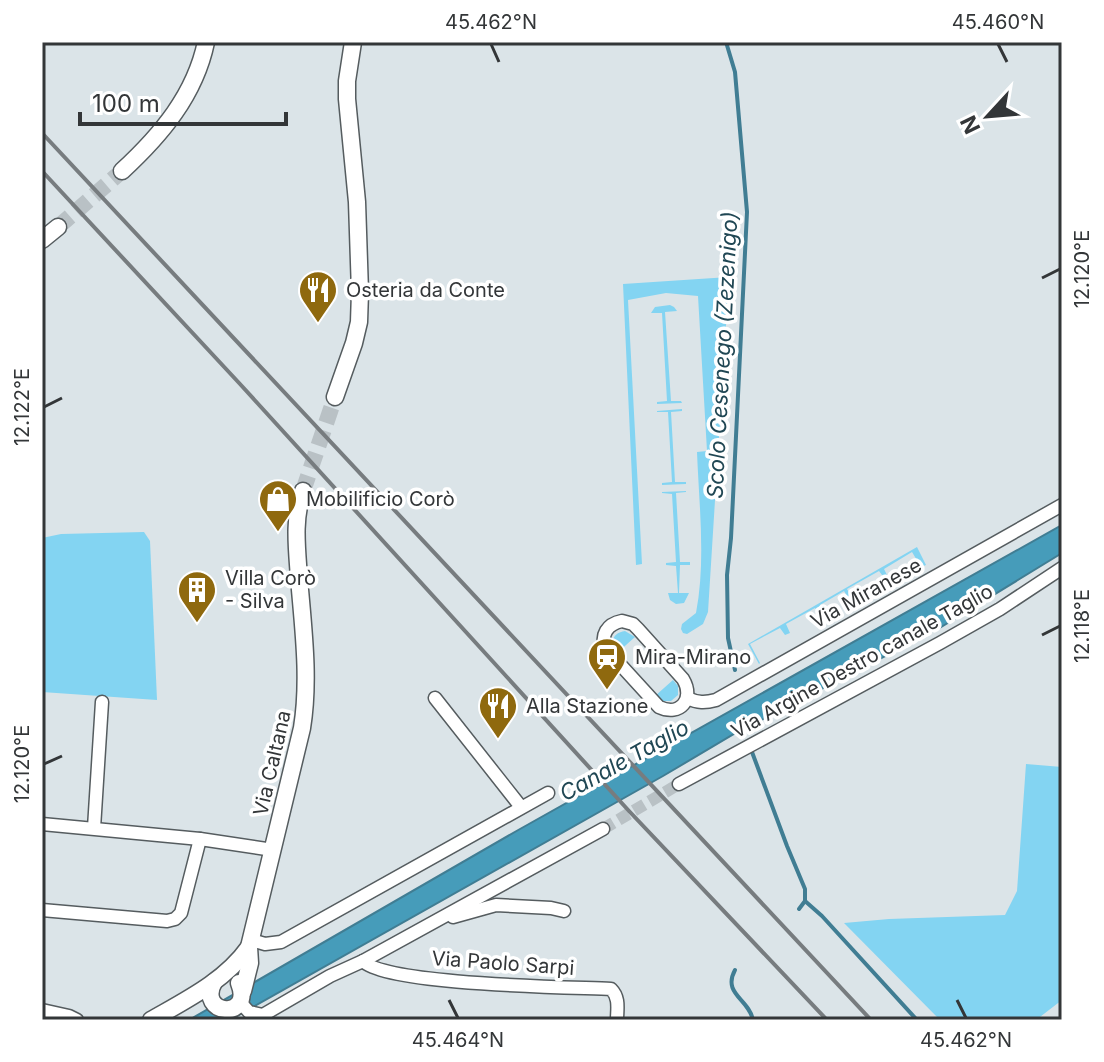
<svg xmlns="http://www.w3.org/2000/svg" width="1104" height="1062" viewBox="0 0 1104 1062" font-family="Inter,sans-serif">
<style>
.green{fill:#83d4f2}
.water{fill:#469cba;stroke:#407d93;stroke-width:2}
.lines{fill:none;stroke-linecap:round;stroke-linejoin:round}
.stream{stroke:#407d93;stroke-width:4}
.street-tunnel{stroke:#b9c1c5;stroke-width:12;stroke-dasharray:12 6;stroke-linecap:butt}
.secondary-tunnel{stroke:#b9c1c5;stroke-width:16;stroke-dasharray:16 8;stroke-linecap:butt}
.street-casing{stroke:#555c5f;stroke-width:15}
.secondary-casing{stroke:#555c5f;stroke-width:19}
.street{stroke:#fff;stroke-width:12}
.secondary{stroke:#fff;stroke-width:16}
.rail{stroke:#777c7f;stroke-width:4}
.ticks{fill:none;stroke:#333638;stroke-width:3}
.labels{text-anchor:middle;stroke-width:7;stroke-linejoin:round;paint-order:stroke}
.poi-label{font-size:20px;fill:#333638;stroke:#fff;text-anchor:start}
.street-label{font-size:20px;fill:#333638;stroke:#fff}
.water-label{font-size:22px;font-style:italic;fill:#204754;stroke:#fff}
.neatline{fill:none;stroke:#333638;stroke-width:3}
.ticks-label{font-size:20px;text-anchor:middle;fill:#333638}
</style>
<rect width="100%" height="100%" fill="#dbe4e8"/>
<g class="green">
<path d="M729,277L708,612L703,624L687,634L683,633L681,629L682,624L696,613C706,561 699,505 697,452L707,451L698,296L666,293L628,300L642,564L636,565L623,284Z"/>
<polygon points="670,305 674,307 677,311 665,312 671,401 681,401 682,403 657,404 657,402 667,401 662,313 651,313 655,307"/>
<polygon points="682,409 682,411 671,412 675,482 686,482 686,484 662,485 662,483 672,482 668,412 657,412 657,411"/>
<polygon points="686,491 686,492 676,493 680,562 690,562 690,565 680,565 679,593 689,593 684,603 676,604 670,600 668,593 678,593 676,566 666,565 666,563 676,562 672,494 662,493 662,492"/>
<polygon points="144,532 150,541 157,700 42,692 42,538 61,534"/>
<polygon points="917,547 926,565 921,567 912,552 884,569 888,577 885,579 879,571 847,589 852,598 849,599 844,591 820,605 824,614 820,615 815,608 786,624 790,633 785,635 780,628 750,644 760,663 759,664 748,644"/>
<path d="M625,631L635,637L617,653C610,644 611,633 625,631Z"/>
<polygon points="673,680 678,686 678,695 671,701 662,701 655,696"/>
<polygon points="1026,764 1062,767 1062,1000 1036,1020 940,1020 844,923 889,919 1005,915 1017,891"/>
</g>
<polygon class="water" points="1062,525 1062,553 938,629 734,734 663,776 230,1020 189,1020 520,829"/>
<g class="lines">
<g class="stream">
<polyline points="726,42 735,72 747,212 731,538 727,575 728,638 735,670"/>
<polyline points="752,752 787,846 805,889 805,901 799,909"/>
<polyline points="805,901 822,916 917,1020"/>
<path d="M735,970C722,994 749,999 753,1020"/>
</g>
<polyline class="street-tunnel" points="603,829 679,784"/>
<g class="secondary-tunnel">
<polyline points="58,227 122,171"/>
<polyline points="303,491 335,397"/>
</g>
<g class="street-casing">
<g id="street">
<path d="M622,621L633,624L638,629L683,679C695,699 680,717 659,707L606,649C600,635 607,624 622,621Z"/>
<polyline points="435,698 521,807"/>
<path d="M687,698C698,703 705,703 716,700L1062,505"/>
<polyline points="679,784 940,643 1000,609 1062,568"/>
<polyline points="42,824 200,839 273,850"/>
<polyline points="94,828 102,702"/>
<polyline points="42,910 167,921 175,919 181,913 200,839"/>
<polyline points="453,917 496,905 551,908 564,911"/>
<polyline points="251,940 265,944 281,942 548,793"/>
<path d="M363,961C386,985 569,987 611,989C620,998 617,1009 617,1020"/>
<polyline points="240,1002 249,1012 263,1015 330,976 363,961 603,829"/>
<polyline points="42,1010 69,1016 77,1020"/>
</g>
</g>
<g class="secondary-casing">
<g id="secondary">
<path d="M122,171C161,135 195,95 206,42"/>
<polyline points="42,240 58,227"/>
<polyline points="335,397 354,343 359,322 360,292 357,202 347,99 347,81 353,42"/>
<path d="M214,982C196,1015 254,1021 239,983"/>
<path d="M243,991L250,963L249,947L302,728C310,679 303,627 299,578C297,548 293,520 303,491"/>
<path d="M151,1020C186,1000 225,981 249,947"/>
</g>
</g>
<use href="#street" class="street"/>
<use href="#secondary" class="secondary"/>
<g class="rail">
<polyline points="42,133 871,1020"/>
<polyline points="42,171 240,384 629,811 827,1020"/>
</g>
</g>
<path class="ticks" d="M491,44L499,62M998,44L1007,62M1042,278L1060,269M44,407L62,398M1042,635L1060,626M44,764L62,756M449,1000L458,1018M957,1000L966,1018"/>
<defs>
<g id="restaurant-pin" transform="scale(2)"><path d="M0 17L-7.5 6A9.5 9.5 0 1 1 7.5 6Z" fill="#8f690e" stroke="#fff"/><path d="M-5-6h1v4h1v-4h1v4h1v-4h1v5L-1.5 .5V6h-2V.5L-5-1ZM5-6V6H3V1.5H1.5Q1.5-4 5-6Z" fill="#fff"/></g>
<g id="shop-pin" transform="scale(2)"><path d="M0 17L-7.5 6A9.5 9.5 0 1 1 7.5 6Z" fill="#8f690e" stroke="#fff"/><path d="M-5-2.5h2.3a2.7 3.5 0 0 1 5.4 0H5L5.5 6h-11ZM-1.5-2.5h3a1.5 2.3 0 0 0-3 0Z" fill="#fff"/></g>
<g id="building-pin" transform="scale(2)"><path d="M0 17L-7.5 6A9.5 9.5 0 1 1 7.5 6Z" fill="#8f690e" stroke="#fff"/><path d="M-4-6H4V6H1V3H-1V6H-4ZM-2.5-4.3h1.7v1.8h-1.7ZM.8-4.3h1.7v1.8H.8ZM-2.5-1h1.7V.8h-1.7ZM.8-1h1.7V.8H.8Z" fill="#fff"/></g>
<g id="station-pin" transform="scale(2)"><path d="M0 17L-7.5 6A9.5 9.5 0 1 1 7.5 6Z" fill="#8f690e" stroke="#fff"/><path d="M-3-6H3Q5-6 5-4V2Q5 4 3 4L4.5 6H3L1.5 4h-3L-3 6H-4.5L-3 4Q-5 4-5 2V-4Q-5-6-3-6ZM-3.5-4v3h7v-3ZM-3.5 1v1.5H-2V1ZM2 1v1.5H3.5V1Z" fill="#fff"/></g>
</defs>
<g fill-rule="evenodd">
<use href="#restaurant-pin" x="318" y="290"/>
<use href="#shop-pin" x="278" y="499"/>
<use href="#building-pin" x="197" y="590"/>
<use href="#station-pin" x="607" y="657"/>
<use href="#restaurant-pin" x="498" y="706"/>
</g>
<g class="labels">
<g class="poi-label">
<text x="346" y="297">Osteria da Conte</text>
<text x="306" y="506">Mobilificio Corò</text>
<text x="225" y="585">Villa Corò<tspan x="225" dy="23">- Silva</tspan></text>
<text x="635" y="664">Mira-Mirano</text>
<text x="526" y="713">Alla Stazione</text>
</g>
<g class="street-label">
<text transform="translate(866 593) rotate(-29)" y="7">Via Miranese</text>
<text transform="translate(862 661) rotate(-29)" y="7">Via Argine Destro canale Taglio</text>
<text transform="translate(272 763) rotate(-77)" y="7">Via Caltana</text>
<text transform="translate(503 963) rotate(4)" y="7">Via Paolo Sarpi</text>
</g>
<g class="water-label">
<text transform="translate(722 355) rotate(-87)" y="8">Scolo Cesenego (Zezenigo)</text>
<text transform="translate(624 760) rotate(-29)" y="8">Canale Taglio</text>
</g>
</g>
<rect width="1104" height="1062" fill="none" stroke="#ffffff" stroke-width="88"/>
<g transform="translate(988 116) rotate(244)" stroke="#ffffff" stroke-width="6" paint-order="stroke">
<path d="M0-6L14 30L0 20L-14 30Z" fill="#333638"/>
<text y="-12" font-size="22" font-weight="bold" text-anchor="middle" fill="#333638">N</text>
</g>
<path d="M80 112v12h206v-12" fill="none" stroke="#333638" stroke-width="4"/>
<text x="92" y="112" font-size="24" fill="#333638" stroke="#ffffff" stroke-width="6" paint-order="stroke">100 m</text>
<rect x="44" y="44" width="1016" height="974" class="neatline"/>
<g class="ticks-label">
<text x="491" y="29">45.462°N</text>
<text x="998" y="29">45.460°N</text>
<text transform="translate(1082 269) rotate(-90)" y="7">12.120°E</text>
<text transform="translate(22 407) rotate(-90)" y="7">12.122°E</text>
<text transform="translate(1082 626) rotate(-90)" y="7">12.118°E</text>
<text transform="translate(22 764) rotate(-90)" y="7">12.120°E</text>
<text x="458" y="1047">45.464°N</text>
<text x="966" y="1047">45.462°N</text>
</g>
</svg>
